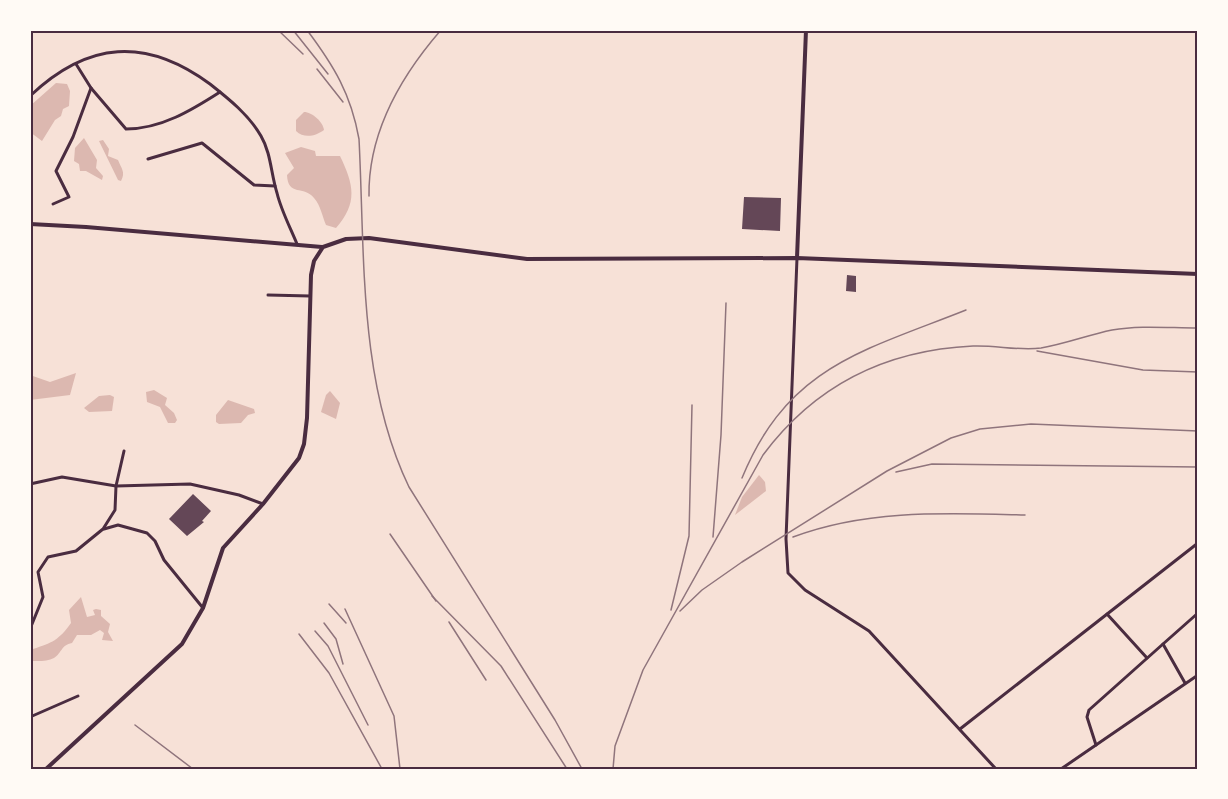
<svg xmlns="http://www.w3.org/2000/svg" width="1228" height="799" viewBox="0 0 1228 799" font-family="Raleway,sans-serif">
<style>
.water{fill:#dcb8b0}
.building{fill:#644757}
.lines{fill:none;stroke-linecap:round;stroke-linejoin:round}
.minor{stroke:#4a2c40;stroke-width:3}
.tertiary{stroke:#4a2c40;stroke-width:4}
.rail{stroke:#8f747c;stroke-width:1.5}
.neatline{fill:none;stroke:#4a2c40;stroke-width:2}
</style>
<rect width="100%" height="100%" fill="#f7e1d7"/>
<g class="water">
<polygon points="56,83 67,84 70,91 69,106 63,109 61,116 55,120 42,141 30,132 30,106"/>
<path d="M304,112C312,112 323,122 324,130C316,136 304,139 296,131V120Z"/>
<polygon points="84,138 97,160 96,168 103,176 102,180 86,171 80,171 79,164 74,161 75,148"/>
<path d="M103,140L109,149L108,156L118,160C121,168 126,172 121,181L118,180L99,141Z"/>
<path d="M301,147L315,151L316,156H340C354,185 358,203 336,228L326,225C322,216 321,206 314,198C304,185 288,197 287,175L294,168L285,153Z"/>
<polygon points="76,373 70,395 30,400 30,375 50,382"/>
<polygon points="154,390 167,398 165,405 174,413 177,420 175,423 168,423 160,407 147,402 146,392"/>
<polygon points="330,391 340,403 336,419 321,412 326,395"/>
<polygon points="110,395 114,397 112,411 89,412 84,408 99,396"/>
<polygon points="228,400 254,409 255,413 248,415 241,423 219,424 216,422 216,415"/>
<polygon points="759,475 765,482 766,491 735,515 742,497"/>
<path d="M81,597L87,617L95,615L93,610L96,609L101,610V616L110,624L108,632L113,641L102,640L104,633L100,630L91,635H77L72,643C61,645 62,653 54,658C47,662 37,661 30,661L33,649C52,643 59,640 71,623L69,610Z"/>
</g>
<g class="building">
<polygon points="744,197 781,198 780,231 742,229"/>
<polygon points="847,275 856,276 856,292 846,291"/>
<polygon points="193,494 211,511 202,521 204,522 187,536 169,519"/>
</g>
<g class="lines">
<g class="minor">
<path d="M76,64L91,88L126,129C161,129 192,110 220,92"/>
<path d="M30,96C88,41 146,37 210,84C229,99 249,115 261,136C271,153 271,174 277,193C281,210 290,227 297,244"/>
<polyline points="148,159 202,143 254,185 275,186"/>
<polyline points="53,204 69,197 56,171 73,137 91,88"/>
<polyline points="797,258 786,539 788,573 805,590 869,631 996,769"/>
<polyline points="268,295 310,296"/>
<polyline points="30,484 62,477 116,486 190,484 239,495 263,504"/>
<polyline points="104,529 118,525 147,533 155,541 164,560 203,608"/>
<polyline points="1107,614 1147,658"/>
<polyline points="30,629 43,597 38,572 48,557 76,551 103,529 115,510 116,486 124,451"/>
<polyline points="1185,683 1163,644 1198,613"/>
<polyline points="30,717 78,696"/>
<polyline points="960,729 1198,543"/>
<polyline points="1096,745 1087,717 1089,710 1163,644"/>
<polyline points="1061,769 1198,675"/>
</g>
<g class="tertiary">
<polyline points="30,224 86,227 322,247"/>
<polyline points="797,258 806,30"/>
<polyline points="46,769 182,644 203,608 223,548 263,504 299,458 304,444 307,418 311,275 314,261 323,247 346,239 369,238 527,259 797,258 1198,274"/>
</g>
<g class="rail">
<polyline points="278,30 303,54"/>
<polyline points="293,30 328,74"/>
<path d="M307,30C334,66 351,94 359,139C365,254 358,381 409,487L555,720L582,769"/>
<polyline points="317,69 343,102"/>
<path d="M369,196C368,133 401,76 441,30"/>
<polyline points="1037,351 1143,370 1198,372"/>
<polyline points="896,472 932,464 1198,467"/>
<path d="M742,478C788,366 863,351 966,310"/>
<polyline points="390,534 436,601"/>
<polyline points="713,537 721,435 726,303"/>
<path d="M793,537C867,509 947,513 1025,515"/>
<polyline points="432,596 501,666 567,769"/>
<polyline points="329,604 346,623"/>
<polyline points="345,609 394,716 400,769"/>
<polyline points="671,610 689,536 692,405"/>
<polyline points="680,611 702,590 742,562 887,471 951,438 980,429 1031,424 1198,431"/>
<polyline points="449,622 486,680"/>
<polyline points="324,623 336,639 343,664"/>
<polyline points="315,631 328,646 368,725"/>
<polyline points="299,634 329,673 382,769"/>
<polyline points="135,725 193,769"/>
<path d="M613,769L615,746L643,670L763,455C815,385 887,350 973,346C996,345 1019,351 1041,348C1065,344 1088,335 1112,330C1140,325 1169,328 1198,328"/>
</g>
</g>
<rect width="1228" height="799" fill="none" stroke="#fffaf5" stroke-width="63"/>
<rect x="32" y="32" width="1164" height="736" class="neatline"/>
</svg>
